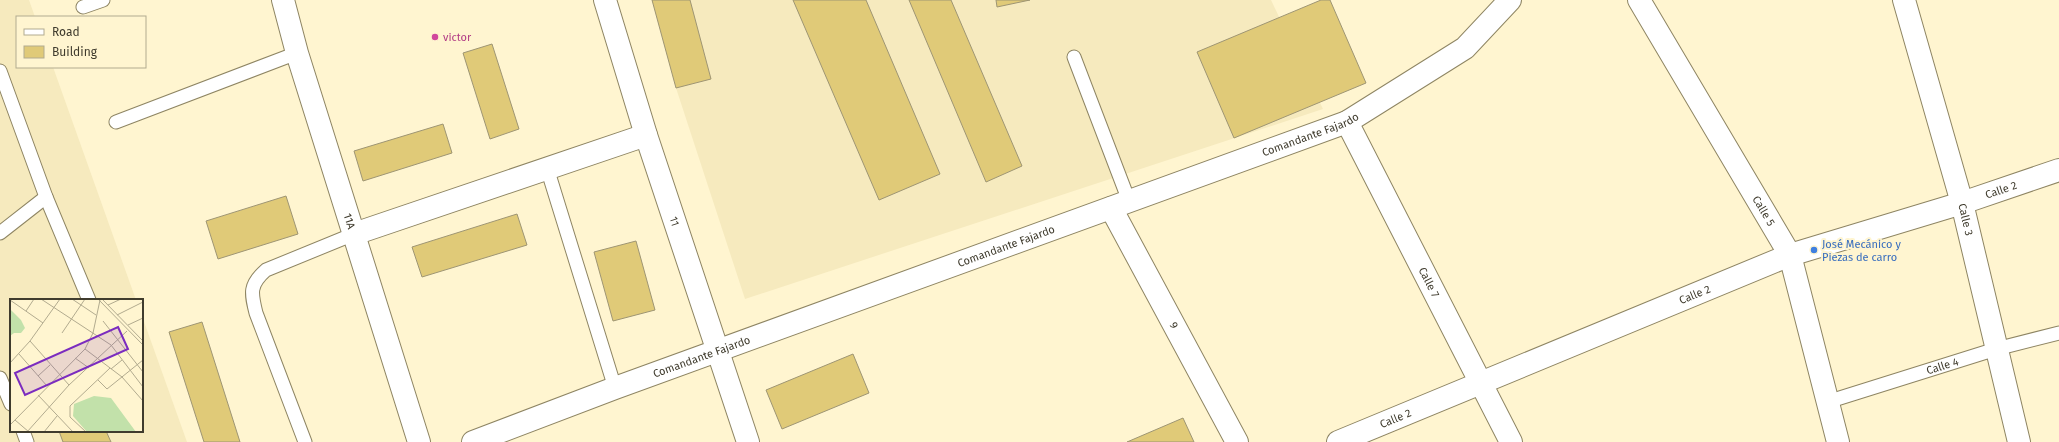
<svg xmlns="http://www.w3.org/2000/svg" width="2059" height="442" viewBox="0 0 2059 442" font-family="'Fira Sans',sans-serif">
<style>
.built{fill:#f6eabe}
.building{fill:#e0ca78;stroke:#9e9573}
.lines{fill:none;stroke-linecap:round;stroke-linejoin:round}
.service-casing{stroke:#8e8563;stroke-width:15}
.minor-casing{stroke:#8e8563;stroke-width:24}
.tertiary-casing{stroke:#8e8563;stroke-width:24}
.service{stroke:#fff;stroke-width:13}
.minor{stroke:#fff;stroke-width:22}
.tertiary{stroke:#fff;stroke-width:22}
.hotel-dot{fill:#d1479c;stroke:#fff5d0;stroke-width:1.5}
.shop-dot{fill:#3f7fe0;stroke:#fff5d0;stroke-width:1.5}
.labels{text-anchor:middle;stroke-width:4;stroke-linejoin:round;paint-order:stroke}
.hotel-label{font-size:11px;fill:#b23c85;stroke:#fff5d0;text-anchor:start}
.street-label{font-size:11px;fill:#3f3b2d;stroke:#fff5d0}
.shop-label{font-size:11px;fill:#366cbe;stroke:#fff5d0;text-anchor:start}
.inset-road{fill:none;stroke:#b2ab8f;stroke-width:1}
.view{fill:#7b2cbf;fill-opacity:0.15;stroke:#7b2cbf;stroke-width:2}
.inset-edge{fill:none;stroke:#3f3b2d;stroke-width:2}
</style>
<rect width="100%" height="100%" fill="#fff5d0"/>
<g class="built">
<polygon points="0,0 29,0 35,17 17,17 17,67 53,67 136,300 11,300 11,431 142,431 142,316 187,442 0,442"/>
<polygon points="652,0 1271,0 1323,109 745,299 676,88"/>
</g>
<g class="building">
<polygon points="652,0 690,0 711,79 676,88"/>
<polygon points="793,0 866,0 940,174 879,200"/>
<polygon points="909,0 951,0 1022,166 986,182"/>
<polygon points="996,0 1030,0 997,7"/>
<polygon points="1321,0 1330,0 1366,83 1234,138 1197,52"/>
<polygon points="492,44 519,129 490,139 463,53"/>
<polygon points="443,124 452,153 363,181 354,151"/>
<polygon points="286,196 298,234 218,259 206,221"/>
<polygon points="517,214 527,245 422,277 412,247"/>
<polygon points="636,241 655,310 613,321 594,252"/>
<polygon points="202,322 240,442 204,442 169,332"/>
<polygon points="853,354 869,393 782,429 766,390"/>
<polygon points="1183,418 1194,442 1127,442"/>
<polygon points="59,431 106,431 111,442 63,442"/>
</g>
<g class="lines">
<g class="service-casing">
<g id="service">
<polyline points="83,7 103,0"/>
<polyline points="1074,57 1129,201"/>
<polyline points="0,71 46,197 89,300"/>
<polyline points="116,122 297,53"/>
<polyline points="547,168 615,388"/>
<polyline points="0,233 46,197"/>
<polyline points="0,378 11,404"/>
<path id="s1" d="M1827,402L1996,349L2059,333"/>
<polyline points="23,431 27,442"/>
<path d="M305,442L256,313C251,293 249,285 266,270L354,234"/>
</g>
</g>
<g class="minor-casing">
<g id="minor">
<path id="s2" d="M283,0L297,53L419,442"/>
<path id="s3" d="M605,0L646,135L748,442"/>
<path id="s4" d="M1639,0L1790,255L1838,442"/>
<path id="s5" d="M1904,0L1962,203L2019,442"/>
<path id="s6" d="M1347,122L1511,442"/>
<path id="s7" d="M1111,208L1237,442"/>
<polyline points="354,234 646,135"/>
<path id="s8" d="M1338,442L1790,255L1962,203L2059,170"/>
</g>
</g>
<g class="tertiary-casing">
<g id="tertiary">
<path id="s9" d="M473,442L615,388L1347,122L1465,48L1510,0"/>
</g>
</g>
<use href="#service" class="service"/>
<use href="#minor" class="minor"/>
<use href="#tertiary" class="tertiary"/>
</g>
<circle class="hotel-dot" cx="435" cy="37" r="4"/>
<circle class="shop-dot" cx="1814" cy="250" r="4"/>
<g class="labels">
<g class="hotel-label">
<text x="443" y="41">victor</text>
</g>
<g class="street-label">
<text dy="4" stroke="none"><textPath href="#s9" startOffset="892">Comandante Fajardo</textPath></text>
<text dy="4" stroke="none"><textPath href="#s8" startOffset="710">Calle 2</textPath></text>
<text dy="4" stroke="none"><textPath href="#s4" startOffset="245">Calle 5</textPath></text>
<text dy="4" stroke="none"><textPath href="#s5" startOffset="228">Calle 3</textPath></text>
<text dy="4" stroke="none"><textPath href="#s2" startOffset="231">11A</textPath></text>
<text dy="4" stroke="none"><textPath href="#s3" startOffset="232">11</textPath></text>
<text dy="4" stroke="none"><textPath href="#s9" startOffset="568">Comandante Fajardo</textPath></text>
<text dy="4" stroke="none"><textPath href="#s6" startOffset="180">Calle 7</textPath></text>
<text dy="4" stroke="none"><textPath href="#s8" startOffset="386">Calle 2</textPath></text>
<text dy="4" stroke="none"><textPath href="#s7" startOffset="133">9</textPath></text>
<text dy="4" stroke="none"><textPath href="#s9" startOffset="244">Comandante Fajardo</textPath></text>
<text dy="4" stroke="none"><textPath href="#s1" startOffset="121">Calle 4</textPath></text>
<text dy="4" stroke="none"><textPath href="#s8" startOffset="62">Calle 2</textPath></text>
</g>
<g class="shop-label">
<text x="1822" y="248">José Mecánico y<tspan x="1822" dy="13">Piezas de carro</tspan></text>
</g>
</g>
<g transform="translate(10 299)">
<rect width="133" height="133" fill="#fff5d0"/>
<path d="M0,10L11,21L15,29L11,34H4L0,37ZM84,97L101,99L126,133H77L63,117L64,105Z" fill="#c2e1aa"/>
<path class="inset-road" d="M31,0L101,46L133,88M62,0L86,16M88,0L133,46M92,0L133,42M0,1L33,24M98,6L111,0M16,12L24,0M107,16L133,3M93,22L133,73M118,26L133,19M52,34L75,0M20,42L59,86M75,50L112,78L133,102M9,55L37,87M65,59L79,69M0,64L20,42L50,0M101,70L112,61M28,77L40,66M88,81L97,90L133,61M28,96L63,133M5,121L19,133M0,126L75,50L83,34L90,1M17,133L59,86L117,32M34,133L47,117M76,133L60,118V107L100,69"/>
<path class="view" d="M108,28L118,50L15,96L5,74Z"/>
<rect width="133" height="133" class="inset-edge"/>
</g>
<rect x="16" y="16" width="130" height="52" fill="#fff5d0" stroke="#b2ab8f"/>
<rect x="24" y="29" width="20" height="6" fill="#ffffff" stroke="#b2ab8f"/>
<text x="52" y="36" font-size="12" fill="#3f3b2d">Road</text>
<rect x="24" y="46" width="20" height="12" fill="#e0ca78" stroke="#b2ab8f"/>
<text x="52" y="56" font-size="12" fill="#3f3b2d">Building</text>
</svg>
